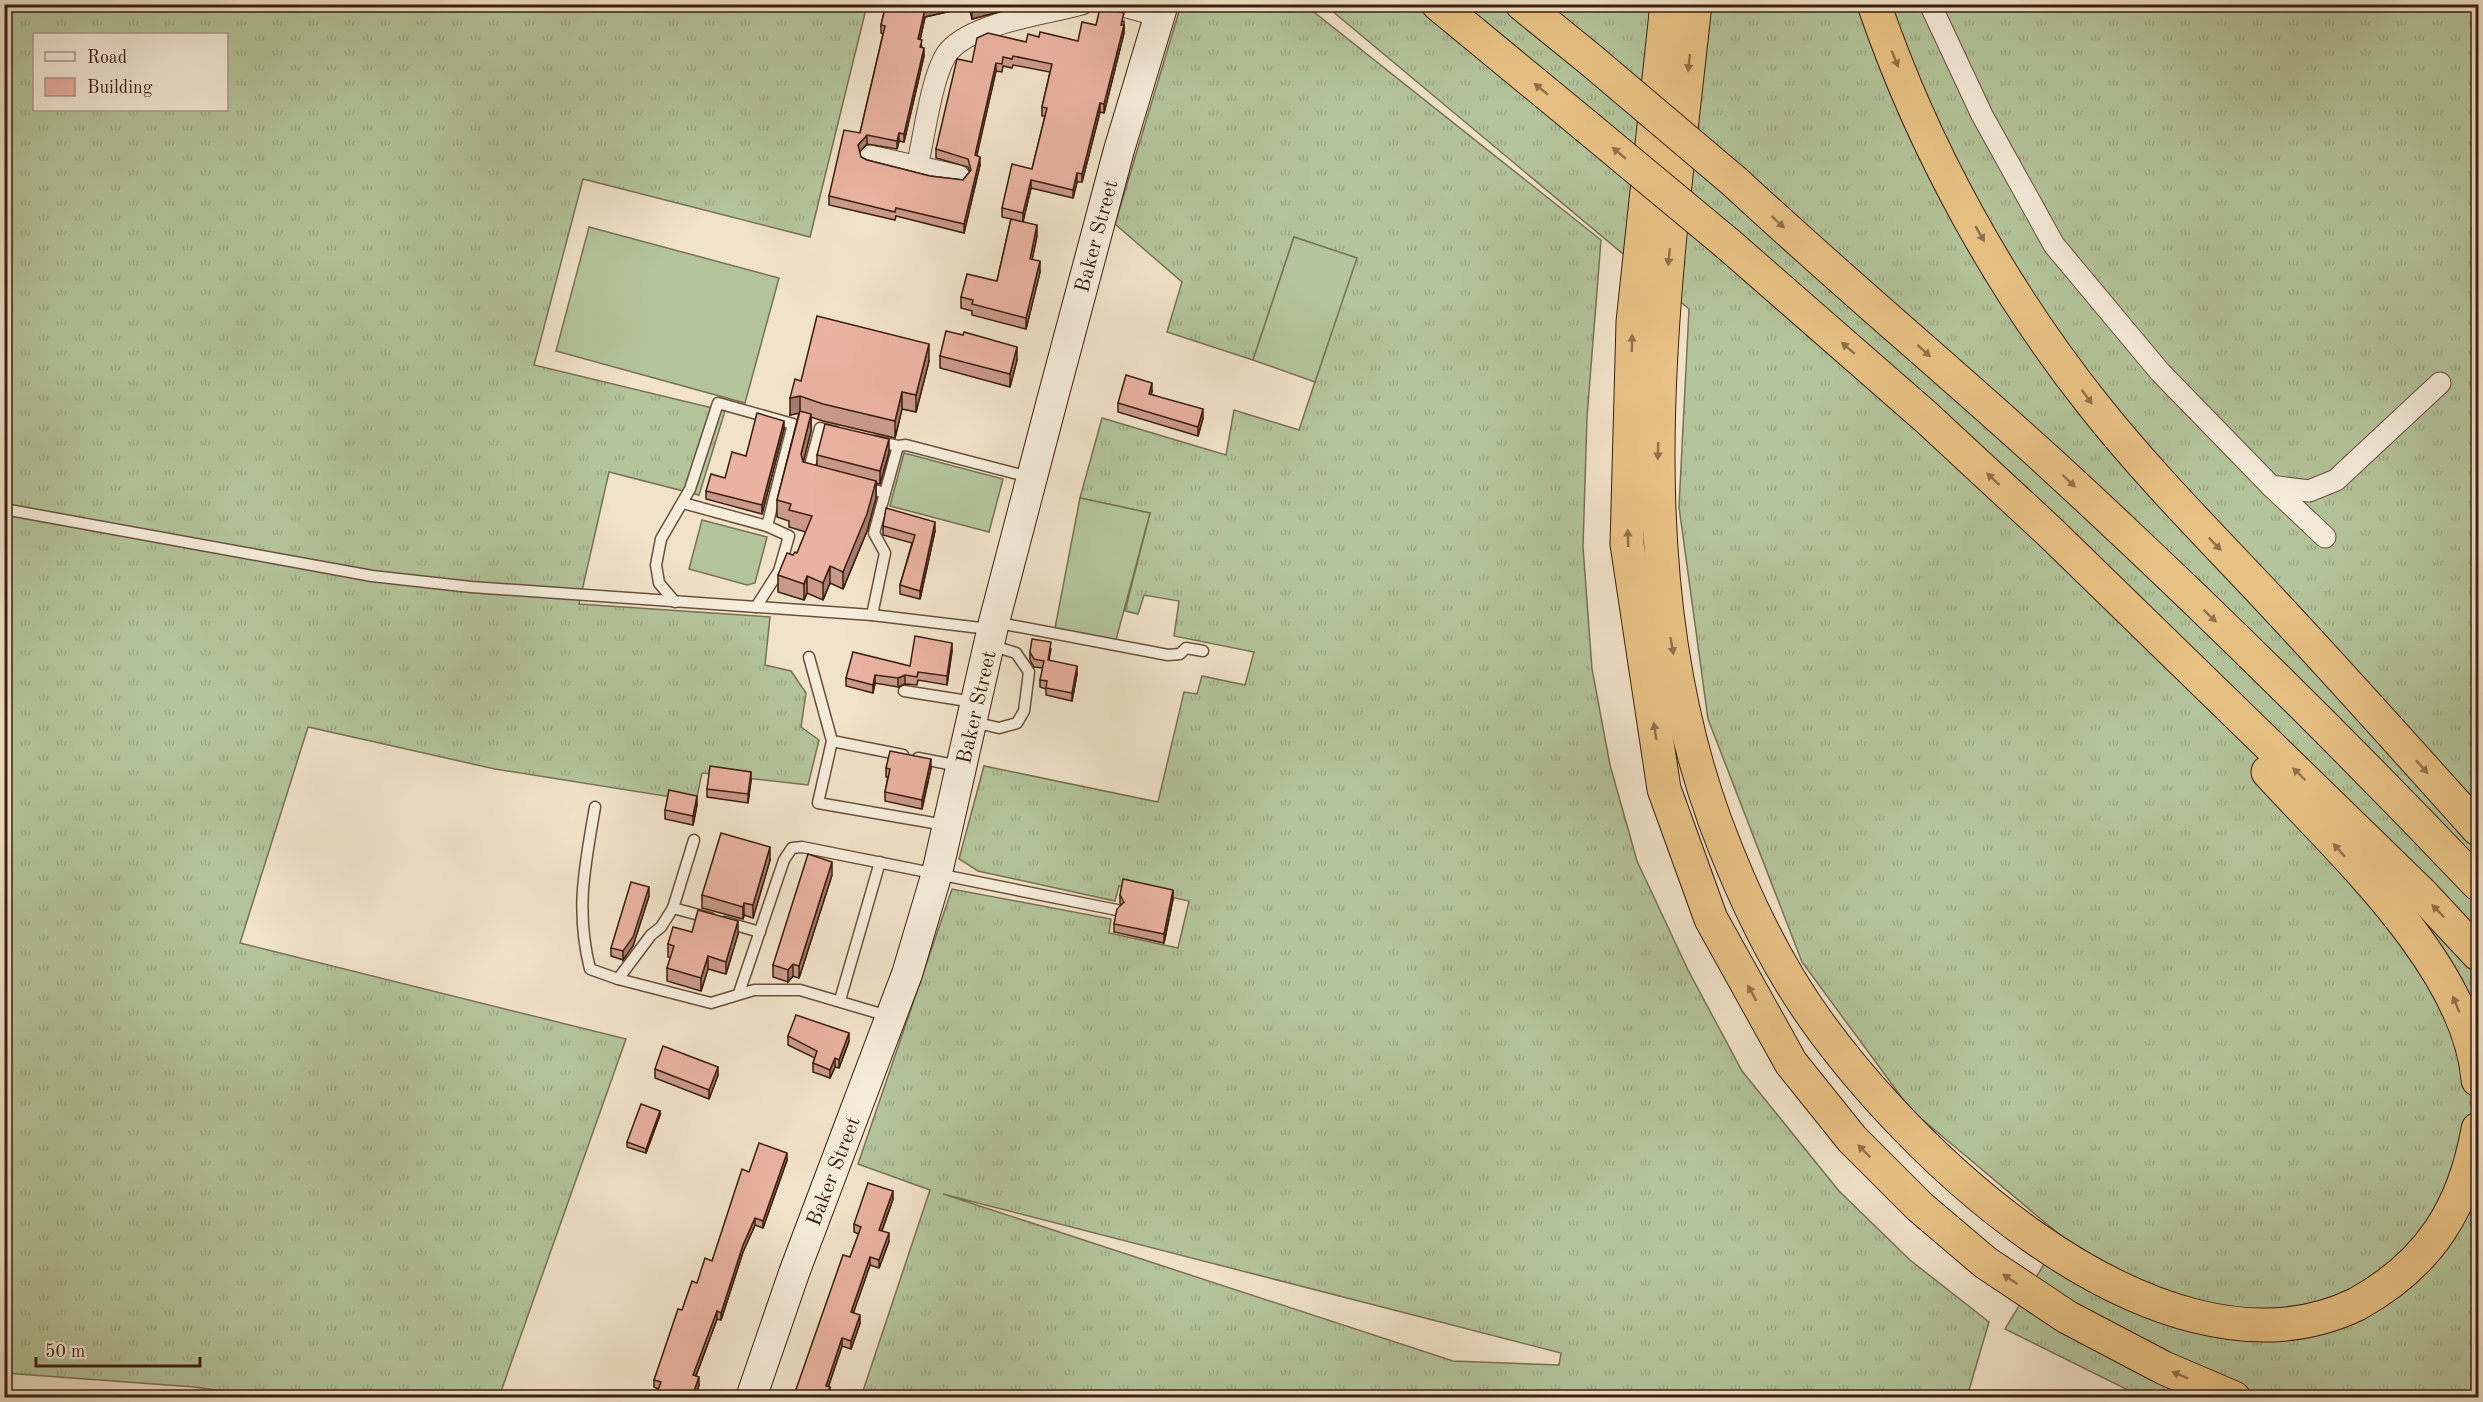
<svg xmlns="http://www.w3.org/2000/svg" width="2483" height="1402" viewBox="0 0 2483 1402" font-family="'Old Standard TT',serif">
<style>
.grass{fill:url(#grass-tufts);stroke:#787254;stroke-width:1.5;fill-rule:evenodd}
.pitch{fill:#b4c59b;stroke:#787254;stroke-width:1.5}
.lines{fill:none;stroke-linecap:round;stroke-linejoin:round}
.service-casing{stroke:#69503d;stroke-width:13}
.minor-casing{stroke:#69503d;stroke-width:23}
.secondary-casing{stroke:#3c1f0e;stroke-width:32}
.trunk-casing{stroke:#3c1f0e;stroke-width:35}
.service{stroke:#f6eddc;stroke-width:10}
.minor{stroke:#f6eddc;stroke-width:21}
.secondary{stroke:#f6eddc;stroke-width:30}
.trunk{stroke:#e8c284;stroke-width:33}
.trunk-bridge-casing{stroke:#3c1f0e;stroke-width:35;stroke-linecap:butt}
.trunk-bridge{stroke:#e8c284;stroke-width:33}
.wall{fill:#c99a8a;stroke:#3c1f0e;stroke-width:1.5}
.shaded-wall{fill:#a47d71;stroke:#3c1f0e;stroke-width:1.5}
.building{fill:#eab3a1;stroke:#3c1f0e;stroke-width:1.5}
.oneway{fill:#927049}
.labels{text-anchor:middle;stroke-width:6;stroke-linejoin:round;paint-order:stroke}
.street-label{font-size:21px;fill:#3c1f0e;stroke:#f6eddc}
</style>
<defs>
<pattern id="grass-tufts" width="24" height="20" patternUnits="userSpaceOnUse" patternTransform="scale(1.5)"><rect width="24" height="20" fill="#b4c59b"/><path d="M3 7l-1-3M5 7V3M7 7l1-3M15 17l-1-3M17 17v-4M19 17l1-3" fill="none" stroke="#9ca984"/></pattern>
</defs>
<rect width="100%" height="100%" fill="#f1e3c9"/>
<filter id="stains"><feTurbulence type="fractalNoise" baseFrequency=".00333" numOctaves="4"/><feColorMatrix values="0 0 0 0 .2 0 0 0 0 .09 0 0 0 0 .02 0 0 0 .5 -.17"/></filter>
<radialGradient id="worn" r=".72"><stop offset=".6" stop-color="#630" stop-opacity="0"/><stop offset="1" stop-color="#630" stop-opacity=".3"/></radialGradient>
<g class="grass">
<path d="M4,5H867L810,237L583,179L534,365L725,411L699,495L609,472L579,604L770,617L765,665L791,671L806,693L801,727L819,740L808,785L702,773L696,801L495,769L308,727L240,943L626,1039L499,1397L271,1398L194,1387L5,1373ZM34,34H226V110H34Z"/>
<path d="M1181,5H1305L1601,240L1587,417L1583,547L1592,669L1610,765L1637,861L1688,970L1742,1071L1839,1191L1910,1260L1989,1322L1967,1397H861L930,1190L858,1164L952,889L1111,919L1109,933L1178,948L1189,901L1119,886L1115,901L978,871L959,859L984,766L1158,802L1184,692L1197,694L1202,676L1245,685L1254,652L1174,636L1179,601L1144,595L1138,614L1125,611L1150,513L1080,498L1102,418L1226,455L1234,410L1299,430L1356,258L1294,237L1253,360L1167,332L1182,282L1115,224ZM943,1194L1561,1353L1559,1365L1453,1361Z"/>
<polygon points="1325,5 2478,5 2478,1397 2142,1397 2005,1329 2061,1236 1911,1110 1802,962 1708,719 1679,507 1689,309"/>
</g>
<g class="pitch">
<polygon points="589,227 779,278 745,403 556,351"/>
<polygon points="1294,237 1357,258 1315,382 1253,360"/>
<polygon points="904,453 1003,479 989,532 890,506"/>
<polygon points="1080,498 1150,513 1116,640 1055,628"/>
<polygon points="702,520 767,537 755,583 747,585 689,569"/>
</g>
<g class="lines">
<g class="service-casing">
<g id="service">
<polyline points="898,446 906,445 1029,477"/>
<polyline points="811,474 808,473 820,428 836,432"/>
<polyline points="863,487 885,493"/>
<polyline points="683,503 767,526"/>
<polyline points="4,509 372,576 471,587 872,615 989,629"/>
<polyline points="675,602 659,583 656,565 661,539 690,489 718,403 793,424 767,526 789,536 779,571 756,607"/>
<polyline points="872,615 885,553 874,533 898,446 875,441"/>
<polyline points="994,622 1168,655 1180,654 1186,648 1203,651"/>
<polyline points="809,657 832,741"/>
<polyline points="904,691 974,702"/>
<polyline points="973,722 999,728 1017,723 1024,711 1029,672 1016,653 990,645"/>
<polyline points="903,755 832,741 818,803 945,825"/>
<polyline points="918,758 959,766"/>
<path d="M595,807C585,866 575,909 590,969L618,979L711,1003L754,990H800L888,1016"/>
<polyline points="673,908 694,840"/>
<polyline points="725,922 760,932"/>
<polyline points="618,979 651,935 661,927 673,908 710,918"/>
<polyline points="739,993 784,860 792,848 802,847 1117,910"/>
<polyline points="840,1000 880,862"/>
</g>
</g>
<g class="minor-casing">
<g id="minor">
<polyline points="1116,4 1159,16"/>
<polyline points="1930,4 1982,115 2054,245 2160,372 2271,486 2325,537"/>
<polyline points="870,156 959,176"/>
<path d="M917,167C924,138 931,79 946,55C967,23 1047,14 1082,4"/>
<polyline points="2271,486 2309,491 2336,480 2440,383"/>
</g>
</g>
<g class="secondary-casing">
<polyline id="secondary" points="751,1398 794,1273 907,974 937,873 994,622 1053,397 1119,150 1163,4"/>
</g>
<g class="trunk-casing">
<g id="trunk">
<polyline points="1438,4 1586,126"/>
<polyline points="1522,4 1591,60"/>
<polyline points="1667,4 1633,322 1627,544 1664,789 1711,919 1791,1063 1852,1139 1920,1207 1986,1263 2067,1317 2164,1368 2234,1398"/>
<path d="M1695,4C1666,273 1620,560 1715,821C1735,875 1759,929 1789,979C1882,1134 2156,1402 2357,1304C2429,1264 2464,1209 2478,1129"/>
<path d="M1874,4C1923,148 2001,289 2095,407C2149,475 2210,536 2269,599C2340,675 2409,752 2478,829"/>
<path d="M1735,182C1838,278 1946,368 2050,463C2197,598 2340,739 2478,884"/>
<polyline points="1728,244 1926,417 2051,533 2421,893 2478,954"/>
<path d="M2268,772C2341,852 2469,967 2478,1080"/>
</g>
</g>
<use href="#service" class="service"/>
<use href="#minor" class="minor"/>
<use href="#secondary" class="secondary"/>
<use href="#trunk" class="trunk"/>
<g class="trunk-bridge-casing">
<g id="trunk-bridge">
<polyline points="1591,60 1735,182"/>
<polyline points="1586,126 1728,244"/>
</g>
</g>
<use href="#trunk-bridge" class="trunk-bridge"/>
</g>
<g class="wall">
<polygon points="886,4 1028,4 972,19 969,7 925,17 920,40 924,56 904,142 899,141 897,149 867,144 859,152 861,157 867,160 930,176 963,180 970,172 968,167 936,158 936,149 972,62 1039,37 1078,41 1096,25 1124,21 1124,33 1104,113 1100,112 1082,182 1077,182 1073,198 1031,188 1023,221 1037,236 1032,259 1040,272 1026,329 972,315 972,311 961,308 961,297 997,281 1011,219 1002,217 1002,208 1032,169 1045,116 1042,116 1042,107 1050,72 1013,65 1012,68 1003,66 1002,72 996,71 976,156 980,165 964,233 896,216 895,220 829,205 829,196 860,133 883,34 881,33 881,25"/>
<polygon points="940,356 1017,360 1010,387 940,368"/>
<polygon points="929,361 916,412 902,409 895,438 823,421 811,417 811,431 803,462 817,466 817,455 889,452 880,484 876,483 876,498 867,531 843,589 830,583 823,600 807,593 804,600 778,592 778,575 793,555 797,553 806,532 789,527 789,521 777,517 777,500 799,413 790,415 801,381"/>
<polygon points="1152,391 1151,394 1203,418 1198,436 1118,412 1118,403"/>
<polygon points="784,429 762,514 706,499 706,491 725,478 746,456"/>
<polygon points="883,526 935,531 920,599 900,594 900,585 912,543 883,535"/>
<polygon points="1051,649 1049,660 1077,674 1072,701 1046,695 1046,689 1040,687 1040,680 1043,668 1034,667 1030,660 1030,652"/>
<polygon points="952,651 947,685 918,680 917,685 905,684 898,687 875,683 873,693 846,686 846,678 910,666"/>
<polygon points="886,768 931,768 922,809 885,801 885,792 888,777 886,777"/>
<polygon points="751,780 748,803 707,797 707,789"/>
<polygon points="697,805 693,825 665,819 665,810"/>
<polygon points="770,860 753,918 744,915 743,919 702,908 702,895"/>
<polygon points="832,875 799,978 793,976 788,982 773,977 773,965"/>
<polygon points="1120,895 1173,899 1164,943 1114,932 1114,924 1121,905 1120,903"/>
<polygon points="649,896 633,946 623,960 611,956 611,948"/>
<polygon points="692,932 738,934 726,974 708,969 701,991 667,981 667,968 671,958 668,957 668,944"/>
<polygon points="788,1036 849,1041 839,1068 835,1067 830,1078 813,1072 813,1063 815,1058 788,1045"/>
<polygon points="655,1069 718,1075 709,1099 655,1078"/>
<polygon points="660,1115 646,1153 627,1147 627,1142"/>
<polygon points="787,1160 763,1228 755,1225 743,1252 721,1320 717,1319 696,1376 699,1385 695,1398 655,1398 658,1389 654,1387 654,1380 682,1310 697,1283 712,1261 749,1172"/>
<polygon points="893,1199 882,1231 889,1241 879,1268 870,1265 853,1313 860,1323 851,1349 842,1346 828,1387 830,1395 793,1398 850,1257 859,1234 854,1232 854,1224"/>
</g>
<g class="shaded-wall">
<polygon points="944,4 969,4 969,7 925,17 918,48 918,39 925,9"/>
<polygon points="995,4 1028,4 972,19 972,10"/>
<polygon points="1124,25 1124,33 1104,113 1104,104"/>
<polygon points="924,48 924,56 904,142 904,134"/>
<polygon points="996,63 996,71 975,164 975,155"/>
<polygon points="1100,103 1100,112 1082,182 1082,174"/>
<polygon points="899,133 899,141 897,149 897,141"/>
<polygon points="867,135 867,144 858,154 858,145"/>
<polygon points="980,157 980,165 964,233 964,224"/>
<polygon points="1077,173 1077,182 1073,198 1073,190"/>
<polygon points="1031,180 1031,188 1023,222 1023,213"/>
<polygon points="1037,225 1037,236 1030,270 1030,259"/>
<polygon points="1040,261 1040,272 1026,329 1026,318"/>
<polygon points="929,344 929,361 916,412 916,395"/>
<polygon points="1017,347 1017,360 1010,387 1010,374"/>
<polygon points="1152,383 1152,391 1149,402 1149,394"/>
<polygon points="902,392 902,409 895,438 895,421"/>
<polygon points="800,396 800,413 790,415 790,398"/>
<polygon points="1203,409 1203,418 1198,436 1198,427"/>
<polygon points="811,414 811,431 801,471 801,454"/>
<polygon points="784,421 784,429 762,514 762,505"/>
<polygon points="889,439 889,452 880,484 880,471"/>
<polygon points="876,481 876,498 867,531 843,589 843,572"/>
<polygon points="935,522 935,531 920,599 920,591"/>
<polygon points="830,566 830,583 823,600 823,583"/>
<polygon points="807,576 807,593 804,600 804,584"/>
<polygon points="952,643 952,651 947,685 947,676"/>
<polygon points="1077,666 1077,674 1072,701 1072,693"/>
<polygon points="875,675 875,683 873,693 873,685"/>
<polygon points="905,675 905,684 898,687 898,678"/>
<polygon points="931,759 931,768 922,809 922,800"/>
<polygon points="751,772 751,780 748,803 748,794"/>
<polygon points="697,796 697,805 693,825 693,816"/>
<polygon points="770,847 770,860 753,918 753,905"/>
<polygon points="832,862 832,875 799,978 799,966"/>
<polygon points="649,887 649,896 633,946 623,960 623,951"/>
<polygon points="1173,890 1173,899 1164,943 1164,934"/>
<polygon points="744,903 744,915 743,919 743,907"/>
<polygon points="738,921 738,934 726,974 726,962"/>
<polygon points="708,956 708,969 701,991 701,978"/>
<polygon points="793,964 793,976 788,982 788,970"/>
<polygon points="849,1033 849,1041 839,1068 839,1060"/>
<polygon points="835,1058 835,1067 830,1078 830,1070"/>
<polygon points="718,1067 718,1075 709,1099 709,1090"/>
<polygon points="660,1111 660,1115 646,1153 646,1149"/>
<polygon points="787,1153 787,1160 763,1228 763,1221"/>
<polygon points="893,1191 893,1199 879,1238 879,1230"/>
<polygon points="755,1218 755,1225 743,1252 721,1320 721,1313 743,1245"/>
<polygon points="889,1233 889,1241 879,1268 879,1260"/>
<polygon points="870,1257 870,1265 851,1320 851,1312"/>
<polygon points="717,1311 717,1319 693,1383 693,1375"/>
<polygon points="860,1315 860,1323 851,1349 851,1341"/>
<polygon points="842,1338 842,1346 826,1394 826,1386"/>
<polygon points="699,1377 699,1385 695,1398 693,1398 693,1394"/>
<polygon points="830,1387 830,1395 829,1398 826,1398"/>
</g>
<g class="building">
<polygon points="886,4 944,4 925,9 918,39 922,40 920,47 924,48 904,134 899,133 897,141 867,135 858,145 861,157 867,160 930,176 963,180 971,170 968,159 936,149 957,59 972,62 977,38 988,33 1026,42 1028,34 1039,37 1040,32 1078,41 1082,22 1096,25 1100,8 1124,13 1121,25 1124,25 1104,104 1100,103 1082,174 1077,173 1073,190 1031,180 1023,213 1002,208 1012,164 1032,169 1047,108 1042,107 1052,64 1013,56 1012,59 1003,57 1002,64 996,63 975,155 980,157 964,224 896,208 895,212 829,196 844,130 860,133 885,26 881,25"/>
<polygon points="970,4 995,4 972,10"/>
<polygon points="1011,219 1037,225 1030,259 1040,261 1026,318 972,304 973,300 961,297 967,274 997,281"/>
<polygon points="817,316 929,344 916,395 902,392 895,421 823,404 800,396 790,398 795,379 801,381"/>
<polygon points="946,331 963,335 964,332 1017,347 1010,374 940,356"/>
<polygon points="1126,375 1152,383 1149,394 1203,409 1198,427 1118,403"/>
<polygon points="800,411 811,414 801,454 803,462 876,481 867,514 843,572 830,566 823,583 807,576 804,584 778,575 787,553 793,555 795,552 797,553 812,516 789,510 791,504 777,500"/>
<polygon points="757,413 784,421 762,505 706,491 711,474 725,478 732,452 746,456"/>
<polygon points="825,424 889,439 880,471 817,455"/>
<polygon points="886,508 935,522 920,591 900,585 915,535 883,526"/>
<polygon points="915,636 952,643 947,676 918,672 917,677 905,675 898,678 875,675 873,685 846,678 853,652 910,666"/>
<polygon points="1032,639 1051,642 1048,660 1077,666 1072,693 1046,688 1047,681 1040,680 1044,661 1034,659 1030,652"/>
<polygon points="890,751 931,759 922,800 885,792 890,769 886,768"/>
<polygon points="710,766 751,772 748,794 707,789"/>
<polygon points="669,790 697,796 693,816 665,810"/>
<polygon points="721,833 770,847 753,905 744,903 743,907 702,895"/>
<polygon points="808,854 832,862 799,966 793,964 788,970 773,965"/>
<polygon points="1123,879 1173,890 1164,934 1114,924 1117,909 1124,902 1120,895"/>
<polygon points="631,882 649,887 633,937 623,951 611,948"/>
<polygon points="698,910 738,921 726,962 708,956 701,978 667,968 674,946 668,944 673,927 692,932"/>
<polygon points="796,1015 849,1033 839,1060 835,1058 830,1070 813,1063 817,1051 788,1036"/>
<polygon points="663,1046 718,1067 709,1090 655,1069"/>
<polygon points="641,1104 660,1111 646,1149 627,1142"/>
<polygon points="759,1143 787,1153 763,1221 755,1218 743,1245 721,1313 717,1311 693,1375 699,1377 693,1394 688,1392 686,1398 655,1398 661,1382 654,1380 678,1309 682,1310 692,1281 697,1283 705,1258 712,1261 742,1169 749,1172"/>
<polygon points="868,1183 893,1191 879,1230 889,1233 879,1260 870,1257 851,1312 860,1315 851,1341 842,1338 826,1386 830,1387 826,1398 793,1398 843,1255 850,1257 861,1227 854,1224"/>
</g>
<defs><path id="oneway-solid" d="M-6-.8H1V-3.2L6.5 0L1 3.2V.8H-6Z" transform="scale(1.5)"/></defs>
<g class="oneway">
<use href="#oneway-solid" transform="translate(1895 59) rotate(68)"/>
<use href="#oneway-solid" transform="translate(1689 63) rotate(96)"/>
<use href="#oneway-solid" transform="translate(1541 89) rotate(-141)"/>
<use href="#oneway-solid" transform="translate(1619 153) rotate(-140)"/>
<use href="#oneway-solid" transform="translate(1778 222) rotate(43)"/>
<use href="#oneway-solid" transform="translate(1980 234) rotate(60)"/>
<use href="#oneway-solid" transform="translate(1669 257) rotate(96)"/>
<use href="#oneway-solid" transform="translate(1632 343) rotate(-89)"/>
<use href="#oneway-solid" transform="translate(1848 348) rotate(-139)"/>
<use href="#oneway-solid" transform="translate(1924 351) rotate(42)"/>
<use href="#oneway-solid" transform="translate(2087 397) rotate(54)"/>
<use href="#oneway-solid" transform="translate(1658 451) rotate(91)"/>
<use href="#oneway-solid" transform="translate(1993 479) rotate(-137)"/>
<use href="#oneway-solid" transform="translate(2069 481) rotate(43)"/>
<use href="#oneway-solid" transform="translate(1628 538) rotate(-91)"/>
<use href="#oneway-solid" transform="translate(2215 544) rotate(46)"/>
<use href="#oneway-solid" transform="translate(2210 616) rotate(44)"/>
<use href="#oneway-solid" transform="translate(1672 646) rotate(80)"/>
<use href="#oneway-solid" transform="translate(1655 731) rotate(-99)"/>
<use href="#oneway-solid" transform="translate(2422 767) rotate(48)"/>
<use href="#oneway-solid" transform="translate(2299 774) rotate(-136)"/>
<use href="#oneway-solid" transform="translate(2339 850) rotate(-132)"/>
<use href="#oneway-solid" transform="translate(2438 911) rotate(-134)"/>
<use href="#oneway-solid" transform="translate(1752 993) rotate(-119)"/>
<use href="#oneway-solid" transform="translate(2456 1004) rotate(-112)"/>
<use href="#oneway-solid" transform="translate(1864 1151) rotate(-135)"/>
<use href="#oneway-solid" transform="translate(2010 1279) rotate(-146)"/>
<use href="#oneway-solid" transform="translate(2180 1375) rotate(-157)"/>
</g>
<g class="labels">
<g class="street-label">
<text transform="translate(1096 236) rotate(-75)" y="7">Baker Street</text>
<text transform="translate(976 707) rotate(-77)" y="7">Baker Street</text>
<text transform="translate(833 1171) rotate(-69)" y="7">Baker Street</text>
</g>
</g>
<rect width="2483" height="1402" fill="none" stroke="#f1e3c9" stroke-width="24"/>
<rect x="6" y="6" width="2471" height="1390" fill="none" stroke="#3c1f0e" stroke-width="3"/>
<rect x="12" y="12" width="2459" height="1378" fill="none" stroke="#3c1f0e" stroke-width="1.5"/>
<rect x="33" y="33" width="195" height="78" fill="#f6eddc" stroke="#ac9b8a" stroke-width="1.5"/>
<rect x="45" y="52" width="30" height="9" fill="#f6eddc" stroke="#ac9b8a" stroke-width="1.5"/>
<text x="87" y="63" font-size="18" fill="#3c1f0e">Road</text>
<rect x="45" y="78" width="30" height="18" fill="#eab3a1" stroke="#ac9b8a" stroke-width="1.5"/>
<text x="87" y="93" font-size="18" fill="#3c1f0e">Building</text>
<path d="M36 1357v9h164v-9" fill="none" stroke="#3c1f0e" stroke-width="3"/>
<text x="45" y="1357" font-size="18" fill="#3c1f0e" stroke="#f6eddc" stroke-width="4.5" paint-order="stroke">50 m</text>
<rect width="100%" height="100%" filter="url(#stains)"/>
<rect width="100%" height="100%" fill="url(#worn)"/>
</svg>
